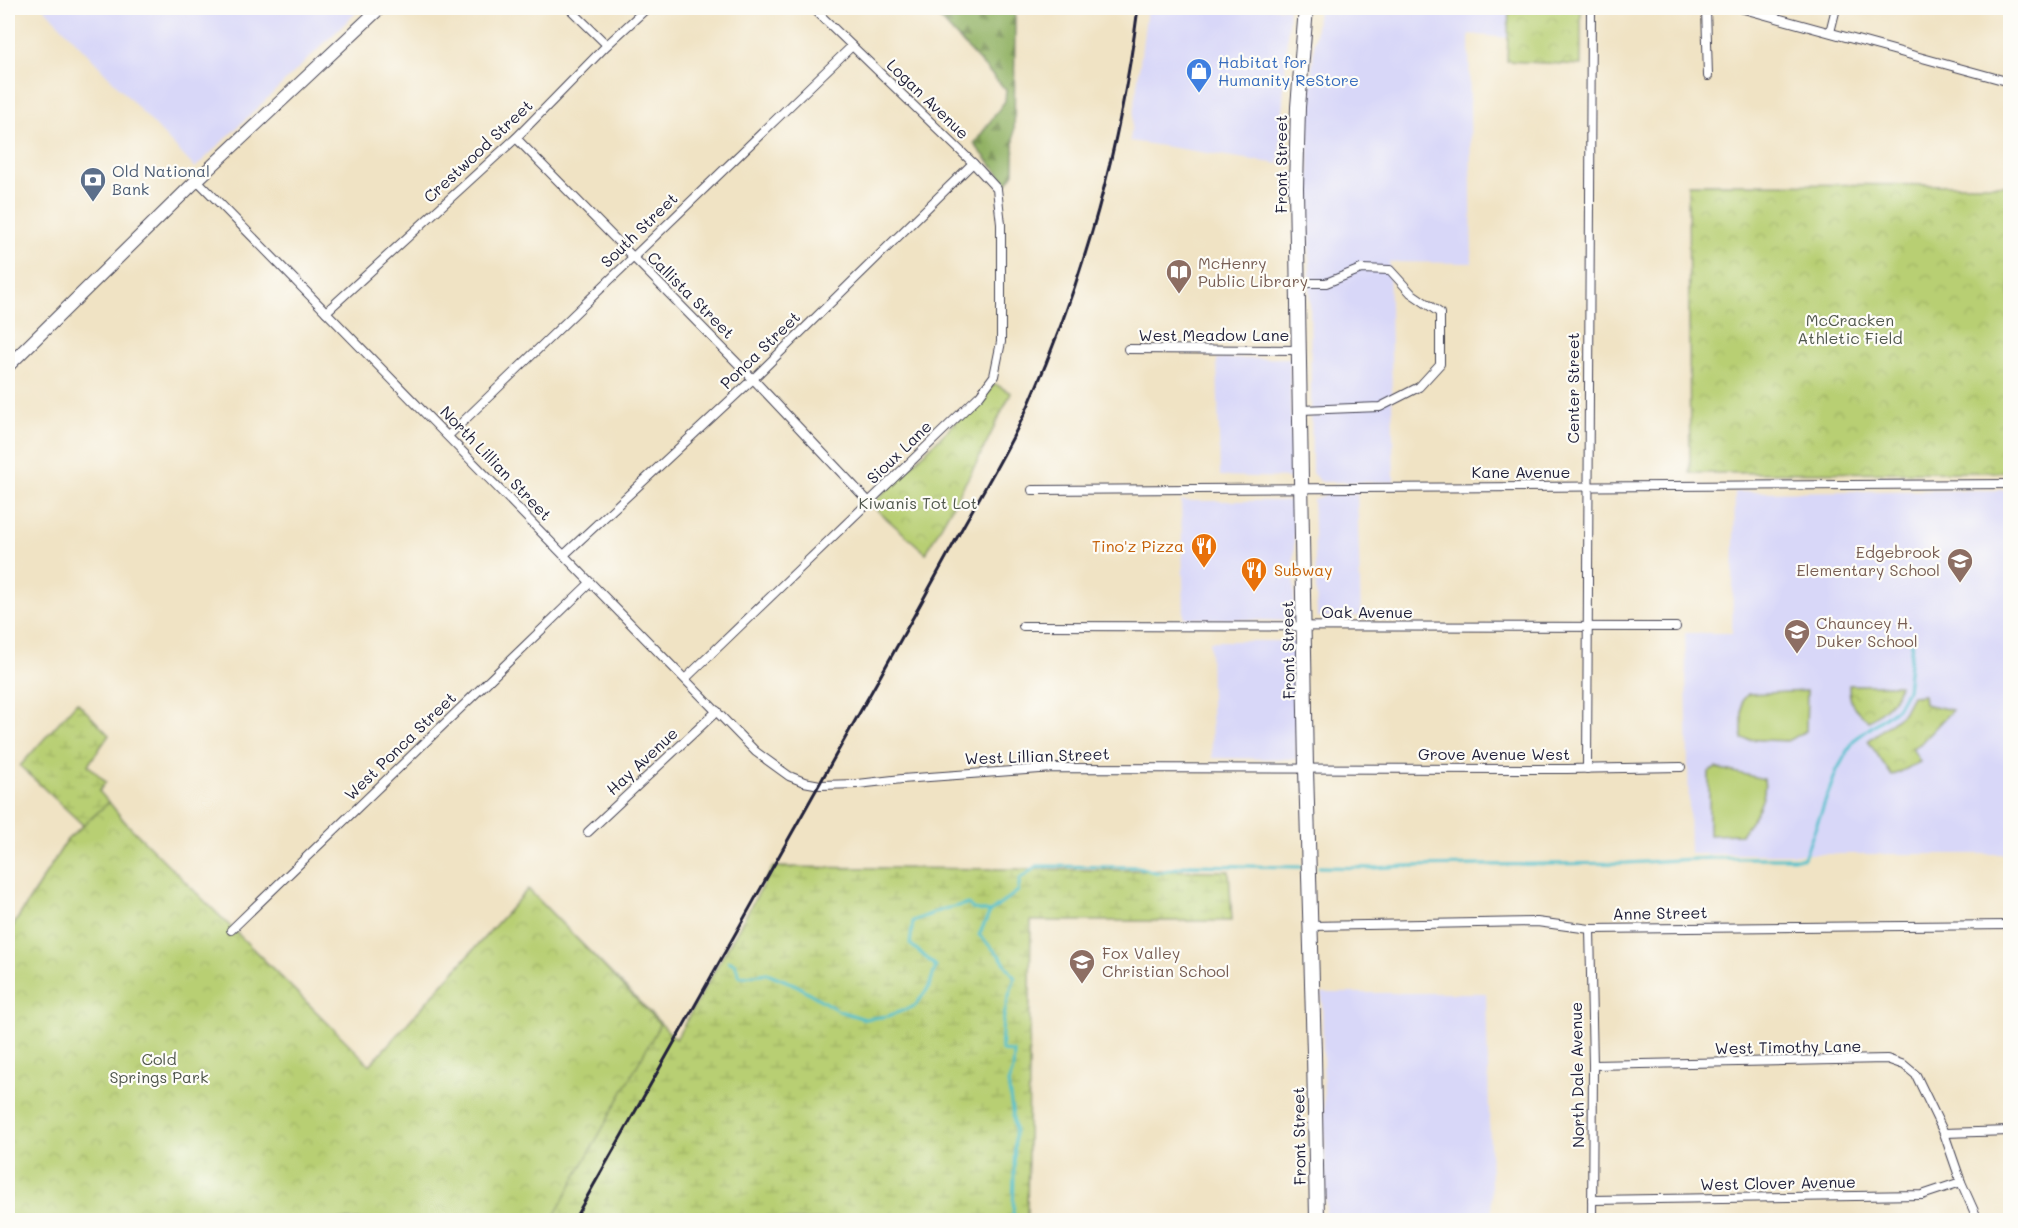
<svg xmlns="http://www.w3.org/2000/svg" width="2018" height="1228" viewBox="0 0 2018 1228" font-family="Mali,sans-serif">
<style>
.built{fill:#d8d7f8}
.grass{fill:#b8cf73;stroke:#6d7857;stroke-width:1.5}
.forest{fill:url(#forest-firs);stroke:#5a6a50;stroke-width:1.5}
.wetland{fill:url(#wetland-marsh);stroke:#6d7857;stroke-width:1.5}
.park{fill:url(#park-crowns);stroke:#6d7857;stroke-width:1.5}
.lines{fill:none;stroke-linecap:round;stroke-linejoin:round}
.stream{stroke:#53c0cb;stroke-width:3}
.street-casing{stroke:#413f50;stroke-width:10}
.secondary-casing{stroke:#413f50;stroke-width:14}
.primary-casing{stroke:#413f50;stroke-width:16}
.street{stroke:#fff;stroke-width:8}
.secondary{stroke:#fff;stroke-width:12}
.primary{stroke:#fff;stroke-width:14}
.rail{stroke:#22223b;stroke-width:3}
.labels{text-anchor:middle;stroke-width:4.5;stroke-linejoin:round;paint-order:stroke}
.shop-label{font-size:16px;fill:#366cbe;stroke:#fdfcf7;text-anchor:start}
.street-label{font-size:16px;fill:#22223b;stroke:#fdfcf7}
.service-label{font-size:16px;fill:#4e5e75;stroke:#fdfcf7;text-anchor:start}
.education-label{font-size:16px;fill:#785e54;stroke:#fdfcf7;text-anchor:start}
.park-label{font-size:16px;fill:#4f564c;stroke:#fdfcf7}
.food-label{font-size:16px;fill:#c56008;stroke:#fdfcf7;text-anchor:end}
</style>
<defs>
<pattern id="forest-firs" width="22" height="20" patternUnits="userSpaceOnUse" patternTransform="scale(1.5)"><rect width="22" height="20" fill="#92b265"/><path d="M5 1l3.5 6h-7zM16 11l3.5 6h-7z" fill="#779054"/></pattern>
<pattern id="wetland-marsh" width="20" height="14" patternUnits="userSpaceOnUse" patternTransform="scale(1.5)"><rect width="20" height="14" fill="#b8cf73"/><path d="M1 5h8M5 5V1M11 12h8M15 12V8" fill="none" stroke="#9eb164"/></pattern>
<pattern id="park-crowns" width="20" height="18" patternUnits="userSpaceOnUse" patternTransform="scale(1.5)"><rect width="20" height="18" fill="#b8cf73"/><path d="M2 6a3 3 0 1 1 6 0M12 15a3 3 0 1 1 6 0" fill="none" stroke="#9eb164"/></pattern>
</defs>
<rect width="100%" height="100%" fill="#fdfcf7"/>
<filter id="ink" filterUnits="userSpaceOnUse"><feTurbulence type="fractalNoise" baseFrequency=".0167" numOctaves="2"/><feDisplacementMap in="SourceGraphic" scale="12" xChannelSelector="R" yChannelSelector="G"/><feConvolveMatrix kernelMatrix="1 2 1 2 8 2 1 2 1" color-interpolation-filters="sRGB"/></filter>
<filter id="wash" filterUnits="userSpaceOnUse"><feTurbulence type="fractalNoise" baseFrequency=".008" numOctaves="4" result="noise"/><feDisplacementMap in="SourceGraphic" scale="24" xChannelSelector="R" yChannelSelector="G"/><feGaussianBlur stdDeviation="1.35" result="paint"/><feColorMatrix in="noise" values="0 0 0 0 0 0 0 0 0 0 0 0 0 0 0 0 0 1.4 0 .05"/><feComposite in="paint" operator="in"/></filter>
<g filter="url(#wash)">
<rect width="100%" height="100%" fill="#f0e3c4"/>
<g class="built">
<polygon points="44,8 361,8 195,168"/>
<polygon points="1147,8 1289,8 1279,164 1130,141"/>
<polygon points="1318,8 1509,8 1507,38 1469,34 1472,263 1389,262 1394,482 1321,482 1312,473 1308,107"/>
<polygon points="1290,358 1292,478 1220,476 1217,359"/>
<polygon points="2010,490 2010,854 1690,854 1685,633 1732,633 1735,492"/>
<polygon points="1357,493 1361,616 1317,617 1313,500 1327,494"/>
<polygon points="1181,501 1294,501 1294,621 1184,618"/>
<polygon points="1210,641 1295,641 1296,759 1212,758"/>
<polygon points="1322,993 1486,993 1492,1220 1326,1220"/>
</g>
<g class="grass">
<polygon points="1807,691 1806,731 1787,741 1742,739 1742,701 1748,694"/>
<path d="M1716,768L1764,779C1768,800 1753,818 1741,834L1709,835V772Z"/>
</g>
<polygon class="forest" points="930,8 1015,8 1014,173 1007,183 974,144 1005,101 1006,90"/>
<polygon class="wetland" points="77,702 109,735 88,765 106,782 99,791 207,919 230,933 370,1065 528,889 676,1039 773,867 1229,871 1232,921 1031,921 1027,1220 8,1220 8,934 67,840 83,825 20,766"/>
<g class="park">
<polygon points="1509,8 1581,8 1581,65 1507,61"/>
<polygon points="1688,184 2010,185 2010,472 1690,473"/>
<polygon points="995,384 1011,393 978,460 926,553 871,505"/>
<path d="M1849,685H1899C1896,702 1882,710 1869,721C1854,709 1849,705 1849,685Z"/>
<polygon points="1923,695 1924,704 1952,710 1920,744 1912,748 1920,762 1892,776 1868,741 1903,713 1912,696"/>
<polygon points="109,802 124,821 370,1065 528,889 660,1024 552,1220 8,1220 8,934 67,840"/>
</g>
<g class="lines">
<g class="stream">
<polyline points="1319,867 1374,868 1404,866 1627,863 1712,858 1804,858 1837,770 1854,740 1897,708 1907,690 1913,634"/>
<path d="M990,912L979,935L999,955L1015,978C1006,1001 1000,1026 1002,1051L1014,1052L1013,1070L1008,1083L1015,1130L1013,1220"/>
<polyline points="728,961 735,964 740,977 767,973 796,985 839,1011 865,1019 888,1016 915,1006 929,987 936,966 910,944 913,921 944,909 968,904 973,909 990,912 1018,891 1020,879 1037,866 1138,867 1158,873 1189,865 1302,867"/>
</g>
</g>
</g>
<g filter="url(#ink)">
<g class="lines">
<g class="street-casing">
<g id="street">
<polyline points="569,8 607,45"/>
<polyline points="1706,8 1708,76"/>
<polyline points="1740,8 2010,82"/>
<polyline points="1830,32 1836,8"/>
<polyline points="516,138 753,379 869,502"/>
<polyline points="197,180 756,752 789,776 804,782 820,785 858,784 902,779 1054,768 1567,769 1681,767"/>
<polyline points="1299,283 1326,283 1361,269 1390,270 1411,293 1440,313 1440,364 1419,387 1380,407 1301,410"/>
<polyline points="326,312 516,138 607,45 647,8"/>
<polyline points="1128,349 1300,350"/>
<polyline points="448,436 852,46"/>
<polyline points="1032,490 2010,484"/>
<polyline points="564,555 753,379 973,163"/>
<polyline points="1023,626 1676,627"/>
<polyline points="686,678 980,395 994,376 1001,342 1001,224 997,189 973,163 813,8"/>
<polyline points="1587,769 1591,8"/>
<polyline points="588,832 717,711"/>
<polyline points="1311,926 1537,922 1590,929 2010,925"/>
<polyline points="1590,929 1593,1065 1592,1220"/>
<polyline points="231,930 590,583"/>
<polyline points="1593,1065 1887,1059 1904,1065 1916,1075 1944,1133 1961,1182 1978,1220"/>
<polyline points="1944,1133 2010,1131"/>
<polyline points="1592,1200 1922,1195 1961,1182"/>
</g>
</g>
<g class="secondary-casing">
<polyline id="secondary" points="8,366 197,180 380,8"/>
</g>
<g class="primary-casing">
<polyline id="primary" points="1306,8 1298,107 1296,188 1306,769 1314,1054 1317,1220"/>
</g>
<use href="#street" class="street"/>
<use href="#secondary" class="secondary"/>
<use href="#primary" class="primary"/>
<path class="rail" d="M574,1220C668,1053 763,886 856,719C893,654 929,589 965,523C987,484 1011,445 1029,404C1086,274 1120,148 1138,8"/>
</g>
</g>
<defs>
<g id="shop-pin" transform="scale(1.35)"><path d="M0 17L-7.5 6A9.5 9.5 0 1 1 7.5 6Z" fill="#3f7fe0" stroke="#fdfcf7"/><path d="M-5-2.5h2.3a2.7 3.5 0 0 1 5.4 0H5L5.5 6h-11ZM-1.5-2.5h3a1.5 2.3 0 0 0-3 0Z" fill="#fff"/></g>
<g id="bank-pin" transform="scale(1.35)"><path d="M0 17L-7.5 6A9.5 9.5 0 1 1 7.5 6Z" fill="#5c6f8a" stroke="#fdfcf7"/><path d="M-6-4H6V4H-6ZM0-2.3a2.3 2.3 0 1 0 0 4.6a2.3 2.3 0 1 0 0-4.6Z" fill="#fff"/></g>
<g id="library-pin" transform="scale(1.35)"><path d="M0 17L-7.5 6A9.5 9.5 0 1 1 7.5 6Z" fill="#8d6e63" stroke="#fdfcf7"/><path d="M-6-4Q-3-5.5-.7-3.5V5Q-3 3-6 4ZM6-4Q3-5.5 .7-3.5V5Q3 3 6 4Z" fill="#fff"/></g>
<g id="restaurant-pin" transform="scale(1.35)"><path d="M0 17L-7.5 6A9.5 9.5 0 1 1 7.5 6Z" fill="#e8710a" stroke="#fdfcf7"/><path d="M-5-6h1v4h1v-4h1v4h1v-4h1v5L-1.5 .5V6h-2V.5L-5-1ZM5-6V6H3V1.5H1.5Q1.5-4 5-6Z" fill="#fff"/></g>
<g id="school-pin" transform="scale(1.35)"><path d="M0 17L-7.5 6A9.5 9.5 0 1 1 7.5 6Z" fill="#8d6e63" stroke="#fdfcf7"/><path d="M0-5L7-2L0 1L-7-2ZM-4 1L0 2.5L4 1V4Q0 6-4 4Z" fill="#fff"/></g>
</defs>
<g fill-rule="evenodd">
<use href="#shop-pin" x="1199" y="71"/>
<use href="#bank-pin" x="93" y="180"/>
<use href="#library-pin" x="1179" y="272"/>
<use href="#restaurant-pin" x="1204" y="546"/>
<use href="#school-pin" x="1960" y="561"/>
<use href="#restaurant-pin" x="1254" y="570"/>
<use href="#school-pin" x="1797" y="632"/>
<use href="#school-pin" x="1082" y="962"/>
</g>
<g class="labels">
<g class="shop-label">
<text x="1218" y="68">Habitat for<tspan x="1218" dy="18">Humanity ReStore</tspan></text>
</g>
<g class="street-label">
<text transform="translate(928 99) rotate(44)" y="6">Logan Avenue</text>
<text transform="translate(478 151) rotate(-43)" y="6">Crestwood Street</text>
<text transform="translate(1281 164) rotate(-90)" y="6">Front Street</text>
<text transform="translate(639 230) rotate(-44)" y="6">South Street</text>
<text transform="translate(691 295) rotate(45)" y="6">Callista Street</text>
<text x="1214" y="341">West Meadow Lane</text>
<text transform="translate(760 350) rotate(-44)" y="6">Ponca Street</text>
<text transform="translate(1573 388) rotate(-90)" y="6">Center Street</text>
<text transform="translate(899 452) rotate(-44)" y="6">Sioux Lane</text>
<text transform="translate(496 463) rotate(46)" y="6">North Lillian Street</text>
<text x="1521" y="478">Kane Avenue</text>
<text x="1367" y="618">Oak Avenue</text>
<text transform="translate(1288 650) rotate(-91)" y="6">Front Street</text>
<text transform="translate(400 746) rotate(-44)" y="6">West Ponca Street</text>
<text x="1494" y="760">Grove Avenue West</text>
<text transform="translate(1037 756) rotate(-2)" y="6">West Lillian Street</text>
<text transform="translate(642 761) rotate(-43)" y="6">Hay Avenue</text>
<text transform="translate(1660 913) rotate(-1)" y="6">Anne Street</text>
<text transform="translate(1788 1047) rotate(-1)" y="6">West Timothy Lane</text>
<text transform="translate(1577 1075) rotate(-91)" y="6">North Dale Avenue</text>
<text transform="translate(1299 1136) rotate(-91)" y="6">Front Street</text>
<text transform="translate(1778 1183) rotate(-1)" y="6">West Clover Avenue</text>
</g>
<g class="service-label">
<text x="112" y="177">Old National<tspan x="112" dy="18">Bank</tspan></text>
</g>
<g class="education-label">
<text x="1198" y="269">McHenry<tspan x="1198" dy="18">Public Library</tspan></text>
<text x="1940" y="558" text-anchor="end">Edgebrook<tspan x="1940" dy="18">Elementary School</tspan></text>
<text x="1816" y="629">Chauncey H.<tspan x="1816" dy="18">Duker School</tspan></text>
<text x="1102" y="959">Fox Valley<tspan x="1102" dy="18">Christian School</tspan></text>
</g>
<g class="park-label">
<text x="1850" y="326">McCracken<tspan x="1850" dy="18">Athletic Field</tspan></text>
<text x="918" y="509">Kiwanis Tot Lot</text>
<text x="159" y="1065">Cold<tspan x="159" dy="18">Springs Park</tspan></text>
</g>
<g class="food-label">
<text x="1184" y="552">Tino'z Pizza</text>
<text x="1274" y="576" text-anchor="start">Subway</text>
</g>
</g>
<rect width="2018" height="1228" fill="none" stroke="#fdfcf7" stroke-width="30"/>
</svg>
